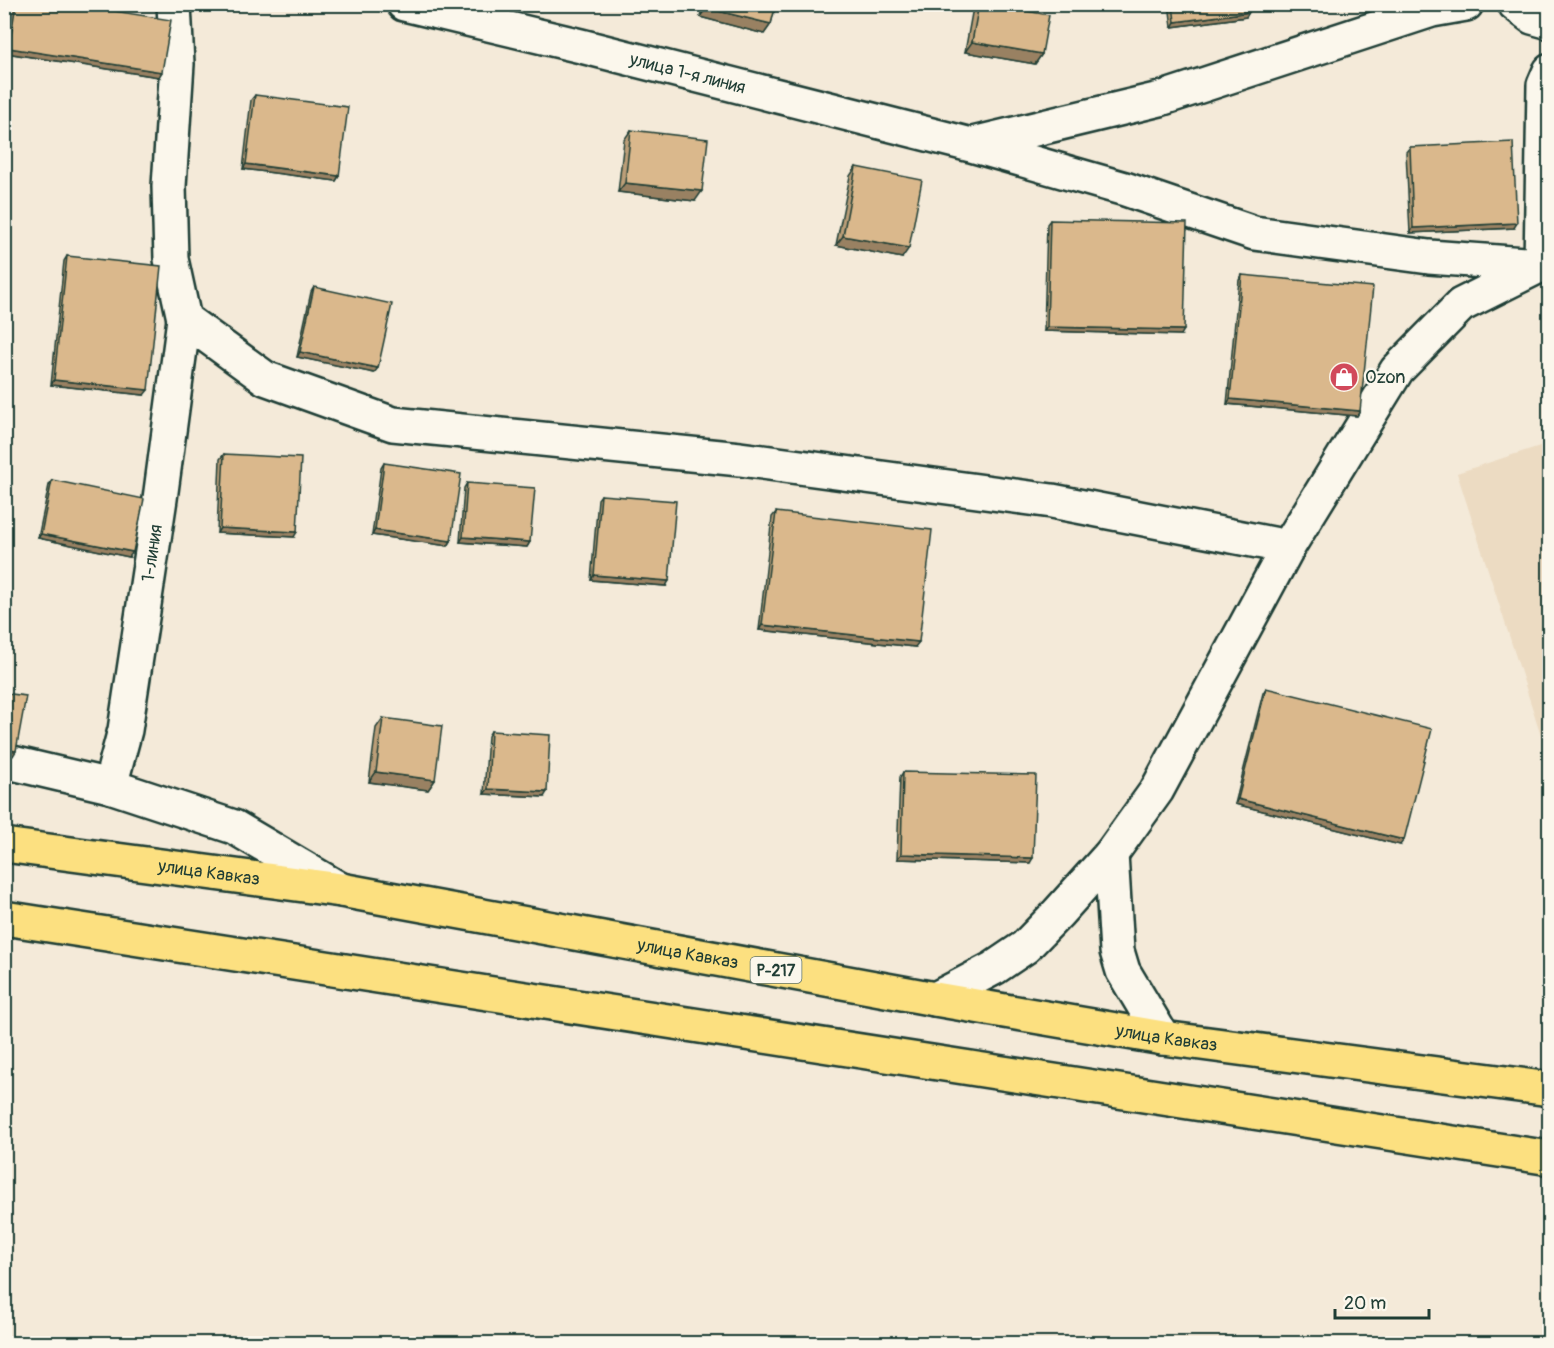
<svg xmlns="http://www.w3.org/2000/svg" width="1554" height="1348" viewBox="0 0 1554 1348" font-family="Pangolin,sans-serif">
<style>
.built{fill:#ecdbc2}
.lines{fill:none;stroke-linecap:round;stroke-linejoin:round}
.minor-casing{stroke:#1f3d34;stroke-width:38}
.highway-casing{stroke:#1f3d34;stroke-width:38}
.minor{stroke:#fbf7ec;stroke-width:33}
.highway{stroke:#fce080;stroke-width:33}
.wall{fill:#bb9e78;stroke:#1f3d34;stroke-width:1.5}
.shaded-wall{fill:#998162;stroke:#1f3d34;stroke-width:1.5}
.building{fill:#dab88c;stroke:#1f3d34;stroke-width:1.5}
.labels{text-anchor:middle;stroke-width:4.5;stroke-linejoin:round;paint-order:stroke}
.shield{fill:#fbf7ec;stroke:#61756b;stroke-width:1.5}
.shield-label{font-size:16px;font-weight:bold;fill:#1f3d34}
.street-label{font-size:18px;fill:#1f3d34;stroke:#fbf7ec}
.poi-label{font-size:18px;fill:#1f3d34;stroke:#fbf7ec;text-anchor:start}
</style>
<rect width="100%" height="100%" fill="#f4ead9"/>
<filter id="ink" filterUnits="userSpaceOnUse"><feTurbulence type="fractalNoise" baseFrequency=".0167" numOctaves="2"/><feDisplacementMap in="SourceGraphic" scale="12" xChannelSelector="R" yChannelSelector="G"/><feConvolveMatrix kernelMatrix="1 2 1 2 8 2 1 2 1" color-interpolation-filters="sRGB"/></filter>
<g filter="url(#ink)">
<polygon class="built" points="1549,443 1550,443 1549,760 1457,473"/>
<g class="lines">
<g class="minor-casing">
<g id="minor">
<polyline points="174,4 177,64 169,186 171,259 184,319 265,378 393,424 740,459 1052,501 1288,547"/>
<path id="s1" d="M404,4L581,46L971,145L1125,189L1254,233L1429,257L1541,265L1550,267"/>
<polyline points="1515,4 1532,17 1550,22"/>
<polyline points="973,144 1160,99 1432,10 1466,4"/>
<polyline points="1541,265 1544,85 1550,71"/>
<polyline points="4,761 110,786 234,827 341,890"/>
<path id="s2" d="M110,786L125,730L160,499L184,319"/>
<polyline points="1111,854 1117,951 1123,971 1163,1038"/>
<polyline points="935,999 994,968 1025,947 1058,913 1111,854 1157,790 1288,547 1397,370 1461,305 1539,266"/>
</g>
</g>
<g class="highway-casing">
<g id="highway">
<path id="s3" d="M4,845L341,890L935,999L1163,1038L1550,1089"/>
<polyline points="4,918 1550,1158"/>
</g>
</g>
<use href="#minor" class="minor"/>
<use href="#highway" class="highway"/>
</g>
<g class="wall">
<polygon points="13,4 70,4 159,77 6,53"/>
<polygon points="703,4 776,4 771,24 764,34 700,17"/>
<polygon points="978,4 987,4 1042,54 1035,64 965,52 972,13"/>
<polygon points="1169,4 1248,4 1249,12 1246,17 1172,27"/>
<polygon points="255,95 339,176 336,181 243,169 251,100"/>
<polygon points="631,130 695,201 618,192 624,140"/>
<polygon points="1410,147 1514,228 1410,233 1406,152"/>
<polygon points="856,167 902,258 836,245 850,176"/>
<polygon points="1050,220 1181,335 1044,331 1047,224"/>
<polygon points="67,256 144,395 51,385 64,261"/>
<polygon points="1242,275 1360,411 1357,416 1227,404 1239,280"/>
<polygon points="314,287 374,373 297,357 311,292"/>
<polygon points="224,454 294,537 217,533 220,459"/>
<polygon points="384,463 451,541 448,546 372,535 381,468"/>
<polygon points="52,480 129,557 38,538 49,485"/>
<polygon points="467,483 530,542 527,547 460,542 464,488"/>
<polygon points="601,495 666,586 591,580 598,499"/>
<polygon points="776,512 915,647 759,630 772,517"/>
<polygon points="1266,688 1400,845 1235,804 1263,693"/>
<polygon points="383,718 435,780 428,790 369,782 376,728"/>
<polygon points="491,731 544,797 484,794 488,736"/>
<polygon points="903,772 1030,863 897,859 900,777"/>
</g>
<g class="shaded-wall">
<polygon points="706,8 771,24 764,34 700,17"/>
<polygon points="1249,12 1246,17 1172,27 1175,22"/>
<polygon points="972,42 1042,54 1035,64 965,52"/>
<polygon points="9,48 162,72 159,77 6,53"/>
<polygon points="246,164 339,176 336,181 243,169"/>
<polygon points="625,183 702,191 695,201 618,192"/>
<polygon points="1517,223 1514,228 1410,233 1413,228"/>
<polygon points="843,236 909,248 902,258 836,245"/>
<polygon points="1047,327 1184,330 1181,335 1044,331"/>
<polygon points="300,352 378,368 374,373 297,357"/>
<polygon points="54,380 148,390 144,395 51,385"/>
<polygon points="1230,399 1360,411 1357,416 1227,404"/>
<polygon points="220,528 297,532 294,537 217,533"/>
<polygon points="375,530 451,541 448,546 372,535"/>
<polygon points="41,534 133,552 129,557 38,538"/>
<polygon points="463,537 530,542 527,547 460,542"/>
<polygon points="594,575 669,581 666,586 591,580"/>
<polygon points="762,625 919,642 915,647 759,630"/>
<polygon points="4,749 16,751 13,756 4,754"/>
<polygon points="376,772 435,780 428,790 369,782"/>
<polygon points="488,789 547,792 544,797 484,794"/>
<polygon points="1238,799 1404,840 1400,845 1235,804"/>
<polygon points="901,854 1033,858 1030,863 897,859"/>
</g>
<g class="building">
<polygon points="16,4 70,4 171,20 162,72 9,48"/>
<polygon points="707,4 776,4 771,24 706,8"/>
<polygon points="979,4 987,4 1049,15 1042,54 972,42"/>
<polygon points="1173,4 1248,4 1249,12 1175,22"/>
<polygon points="255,95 348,107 339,176 246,164"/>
<polygon points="631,130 708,139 702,191 625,183"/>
<polygon points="1513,142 1517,223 1413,228 1410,147"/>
<polygon points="856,167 922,180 909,248 843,236"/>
<polygon points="1050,220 1187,223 1184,330 1047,327"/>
<polygon points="67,256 161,266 148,390 54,380"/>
<polygon points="1242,275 1373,287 1360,411 1230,399"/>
<polygon points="314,287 392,304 378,368 300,352"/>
<polygon points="224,454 301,458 297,532 220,528"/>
<polygon points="384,463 461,474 451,541 375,530"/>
<polygon points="52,480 144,499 133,552 41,534"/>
<polygon points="467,483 535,488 530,542 463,537"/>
<polygon points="601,495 676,501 669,581 594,575"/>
<polygon points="776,512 932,530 919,642 762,625"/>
<polygon points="1266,688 1432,729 1404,840 1238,799"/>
<polygon points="4,693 26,696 16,751 4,749"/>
<polygon points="383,718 442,726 435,780 376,772"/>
<polygon points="491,731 550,735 547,792 488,789"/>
<polygon points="903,772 1036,775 1033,858 901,854"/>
</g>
</g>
<defs>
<g id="shop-disc" transform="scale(1.5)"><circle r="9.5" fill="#d1495b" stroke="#fbf7ec"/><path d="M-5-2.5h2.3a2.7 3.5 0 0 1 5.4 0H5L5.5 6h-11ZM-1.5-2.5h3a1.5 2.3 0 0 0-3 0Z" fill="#fff"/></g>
</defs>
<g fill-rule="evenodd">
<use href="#shop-disc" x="1344" y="377"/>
</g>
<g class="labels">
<rect class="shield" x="750.5" y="957" width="51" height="26" rx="4.5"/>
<g class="shield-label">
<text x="776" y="976">Р-217</text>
</g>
<g class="street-label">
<text dy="6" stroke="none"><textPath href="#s1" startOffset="292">улица 1-я линия</textPath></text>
<text dy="6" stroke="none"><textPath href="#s2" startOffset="237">1-линия</textPath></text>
<text dy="6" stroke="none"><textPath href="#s3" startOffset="207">улица Кавказ</textPath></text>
<text dy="6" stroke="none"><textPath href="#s3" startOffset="693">улица Кавказ</textPath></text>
<text dy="6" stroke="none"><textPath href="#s3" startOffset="1179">улица Кавказ</textPath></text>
</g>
<g class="poi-label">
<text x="1365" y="383">Ozon</text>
</g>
</g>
<rect width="1554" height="1348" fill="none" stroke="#fbf7ec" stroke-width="24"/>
<rect x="12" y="12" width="1530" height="1324" fill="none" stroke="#1f3d34" stroke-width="2" filter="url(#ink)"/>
<path d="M1335 1309v9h94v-9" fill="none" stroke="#1f3d34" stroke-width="3"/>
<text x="1344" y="1309" font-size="18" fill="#1f3d34" stroke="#fbf7ec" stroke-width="4.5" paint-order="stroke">20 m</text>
</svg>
